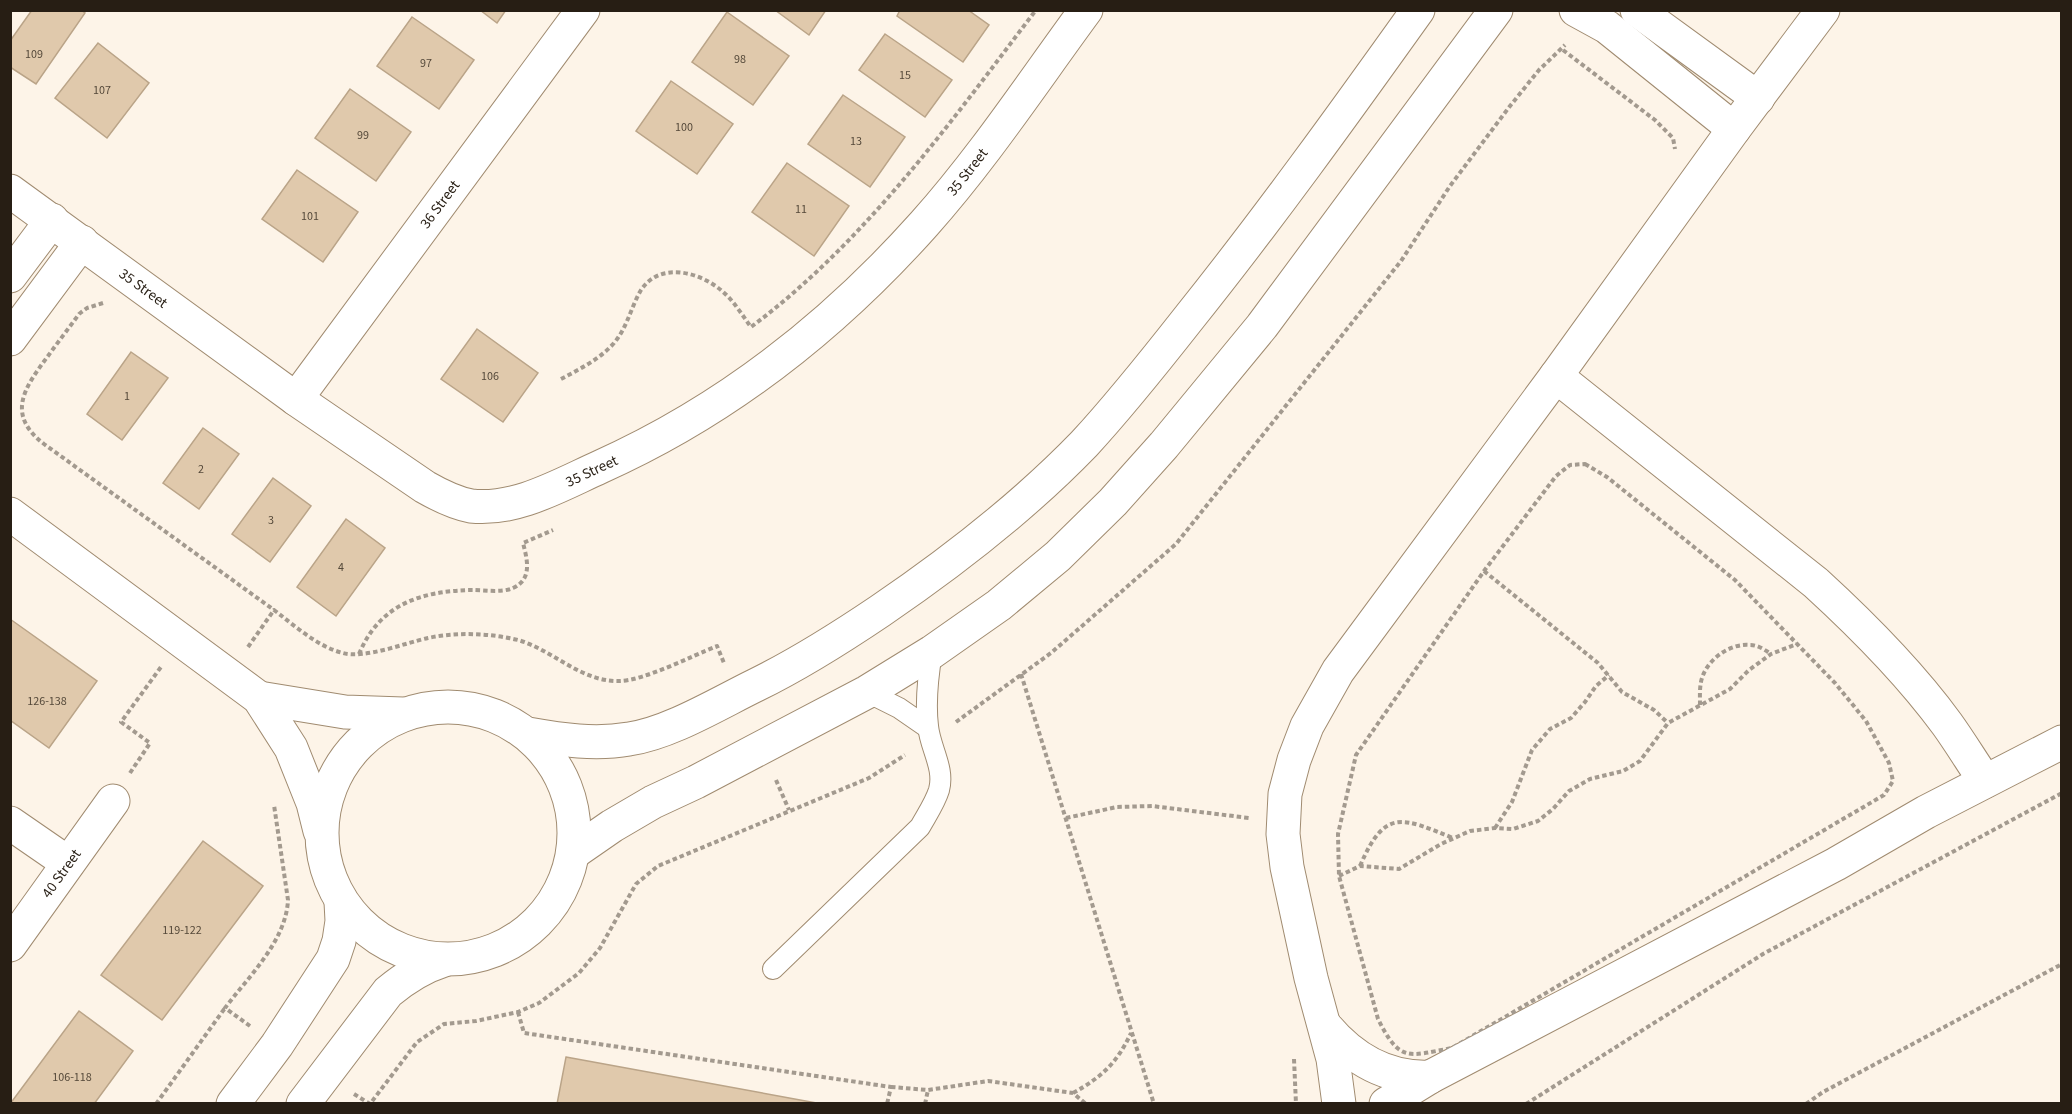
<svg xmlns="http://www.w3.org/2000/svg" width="2072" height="1114" viewBox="0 0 2072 1114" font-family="'Source Sans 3',sans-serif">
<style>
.building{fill:#e0c9ac;stroke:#baa488;stroke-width:1.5}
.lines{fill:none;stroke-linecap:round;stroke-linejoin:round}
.service-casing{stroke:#a08b70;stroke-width:22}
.minor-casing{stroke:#a08b70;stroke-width:35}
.tertiary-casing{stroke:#a08b70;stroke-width:35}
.path{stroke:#a39a8f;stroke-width:4;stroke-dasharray:4.5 3;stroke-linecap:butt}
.service{stroke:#fff;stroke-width:20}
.minor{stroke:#fff;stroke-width:33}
.tertiary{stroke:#fff;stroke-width:33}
.labels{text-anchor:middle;stroke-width:5;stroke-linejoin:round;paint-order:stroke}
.number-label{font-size:12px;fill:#55493a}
.street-label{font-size:15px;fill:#271e14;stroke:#fff}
</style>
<rect width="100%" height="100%" fill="#fdf4e8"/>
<g class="building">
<polygon points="32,10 81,10 85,13 36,84 10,67 10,41"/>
<polygon points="480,10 506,10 497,23"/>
<polygon points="775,10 826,10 809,35"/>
<polygon points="900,10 968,10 989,25 963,62 897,16"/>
<polygon points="727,12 789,56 753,105 692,62"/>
<polygon points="412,17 474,60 439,109 377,66"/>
<polygon points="885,34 952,80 925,117 859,70"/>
<polygon points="98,43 149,83 107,138 55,98"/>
<polygon points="671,81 733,124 697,174 636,131"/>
<polygon points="350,89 411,132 376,181 315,138"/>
<polygon points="843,95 905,137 870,187 808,144"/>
<polygon points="787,163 849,206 814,256 752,212"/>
<polygon points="297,170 358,212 323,262 262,219"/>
<polygon points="477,329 538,373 503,422 441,379"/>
<polygon points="131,352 168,378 122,440 87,414"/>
<polygon points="203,428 239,454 199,509 163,483"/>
<polygon points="273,478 311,506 270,562 232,534"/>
<polygon points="346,519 385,548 336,616 297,587"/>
<polygon points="10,619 97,681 49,748 10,720"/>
<polygon points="203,841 263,886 162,1020 101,975"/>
<polygon points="79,1011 133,1051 94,1104 10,1104"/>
<polygon points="566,1057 822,1104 557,1104"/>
</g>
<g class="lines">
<g class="service-casing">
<g id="service">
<polyline points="867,692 899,708 928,728"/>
<path d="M773,969L920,827C926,816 935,803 939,790C945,768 930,748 928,726C925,701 928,676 932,652"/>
</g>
</g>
<g class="minor-casing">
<g id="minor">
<polyline points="1576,10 1607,27 1734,129"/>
<polyline points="1637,10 1758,98"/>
<path id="s1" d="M10,191L296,399L425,487C439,495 455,503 471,506C516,511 560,485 600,467C725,411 833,326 924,224C983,158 1033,82 1086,10"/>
<polyline points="10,276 52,220"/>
<polyline points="10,339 82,242"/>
<path d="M1556,376L1816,583C1863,626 1909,672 1947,724C1960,742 1972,762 1985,781"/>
<path id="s2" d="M296,399L583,10"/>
<polyline points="10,514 259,698 291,748 313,803 320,831"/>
<polyline points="259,698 345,712 403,714"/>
<polyline points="10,823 68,863"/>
<path id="s3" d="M10,945L113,801"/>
<path d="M1326,1027C1353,1059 1387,1079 1430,1077"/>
<polyline points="1339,1104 1333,1059 1311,978 1287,867 1283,834 1285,794 1294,760 1307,726 1338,671 1556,376 1734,129 1823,10"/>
<polyline points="1386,1104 1430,1077 1836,864 1926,812 2062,742"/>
</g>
</g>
<g class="tertiary-casing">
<g id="tertiary">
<circle cx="448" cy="833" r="126"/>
<path d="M528,734C562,740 595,745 629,739C670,733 719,703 756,685C799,664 840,638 880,611C952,562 1023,507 1084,444C1121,404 1155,361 1188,319C1268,219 1343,115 1418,10"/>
<polyline points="573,853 612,826 653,802 696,782 867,692 932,652 999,605 1058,556 1113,502 1164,445 1262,326 1496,10"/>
<polyline points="233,1104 277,1045 333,959 339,941 342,921 341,902"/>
<path d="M303,1104L388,992C406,977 422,967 444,960"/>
</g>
</g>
<g class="path">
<polyline points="1563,50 1655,120 1673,138 1675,149"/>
<path d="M103,303L87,308L79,314C69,328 58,342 48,356C25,387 5,414 44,444L274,610"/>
<path d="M561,379C580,369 600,359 614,343C627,328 631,307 641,290C660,261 700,272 722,291C734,301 742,315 751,327C865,242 950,123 1036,10"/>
<path d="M1585,464L1607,477L1735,580L1835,683L1866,721L1889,763L1893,781L1884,795L1452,1048C1408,1056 1400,1063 1378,1019L1339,876L1338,834L1356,755L1484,571L1556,476L1570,465Z"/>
<polyline points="1484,571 1598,663 1622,692 1654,710 1668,723"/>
<path d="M248,647L274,610C295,626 318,647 343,653C365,659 405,643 428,638C457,632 489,633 518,640C553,650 581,682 619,681C643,681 692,656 717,646L724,663"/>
<path d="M359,654C380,604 421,591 472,590C484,590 502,593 513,588C533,579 527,559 523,543L553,530"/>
<polyline points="1021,674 1154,1104"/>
<path d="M1700,705C1700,694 1699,683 1704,673C1711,657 1732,643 1750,645C1758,645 1765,650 1771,654"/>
<polyline points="956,722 1051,653 1176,544 1401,261 1450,186 1510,106 1539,70 1565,45"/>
<polyline points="130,773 150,743 121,722 161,667"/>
<polyline points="776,780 789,810"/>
<polyline points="1066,818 1117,807 1152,806 1249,818"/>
<polyline points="1495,828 1512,802 1532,750 1550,729 1571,718 1585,702 1596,686 1609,675"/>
<path d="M1360,866C1385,807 1403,818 1453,838"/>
<polyline points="1339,876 1360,866 1399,869 1441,844 1470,831 1495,828 1513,829 1538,821 1553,809 1569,791 1590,779 1623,771 1640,761 1668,723 1730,689 1749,670 1771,654 1797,644"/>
<polyline points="518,1012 524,1033 891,1087 887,1104"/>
<path d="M250,1026L225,1008C249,976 286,941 288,900L274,805"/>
<polyline points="1294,1059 1296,1104"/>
<polyline points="891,1087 928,1090 988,1081 1073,1093 1086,1104"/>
<path d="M1073,1093C1102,1077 1117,1063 1131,1033"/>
<polyline points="354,1094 370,1104 417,1042 444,1024 476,1021 518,1012 539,1003 579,973 600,948 636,884 658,866 869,778 905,755"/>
<polyline points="156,1104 225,1008"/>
<polyline points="925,1104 928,1090"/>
<polyline points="1526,1104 1763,954 2062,793"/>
<polyline points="1806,1104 1823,1092 2062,964"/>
</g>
<use href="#service" class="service"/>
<use href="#minor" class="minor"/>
<use href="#tertiary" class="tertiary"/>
</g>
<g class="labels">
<g class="number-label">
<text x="34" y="58">109</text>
<text x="740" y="63">98</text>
<text x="426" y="67">97</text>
<text x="905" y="79">15</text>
<text x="102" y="94">107</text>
<text x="684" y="131">100</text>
<text x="363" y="139">99</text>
<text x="856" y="145">13</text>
<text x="801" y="213">11</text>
<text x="310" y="220">101</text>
<text x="490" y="380">106</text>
<text x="127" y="400">1</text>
<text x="201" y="473">2</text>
<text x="271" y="524">3</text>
<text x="341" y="571">4</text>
<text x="47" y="705">126-138</text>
<text x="182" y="934">119-122</text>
<text x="72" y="1081">106-118</text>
</g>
<g class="street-label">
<text dy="5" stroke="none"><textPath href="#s1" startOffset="1172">35 Street</textPath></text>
<text dy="5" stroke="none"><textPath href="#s2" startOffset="242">36 Street</textPath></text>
<text dy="5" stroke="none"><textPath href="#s1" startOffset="165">35 Street</textPath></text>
<text dy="5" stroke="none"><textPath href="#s1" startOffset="687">35 Street</textPath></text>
<text dy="5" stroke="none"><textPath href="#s3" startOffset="88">40 Street</textPath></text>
</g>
</g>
<rect width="2072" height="1114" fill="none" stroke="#271e14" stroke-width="24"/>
</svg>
